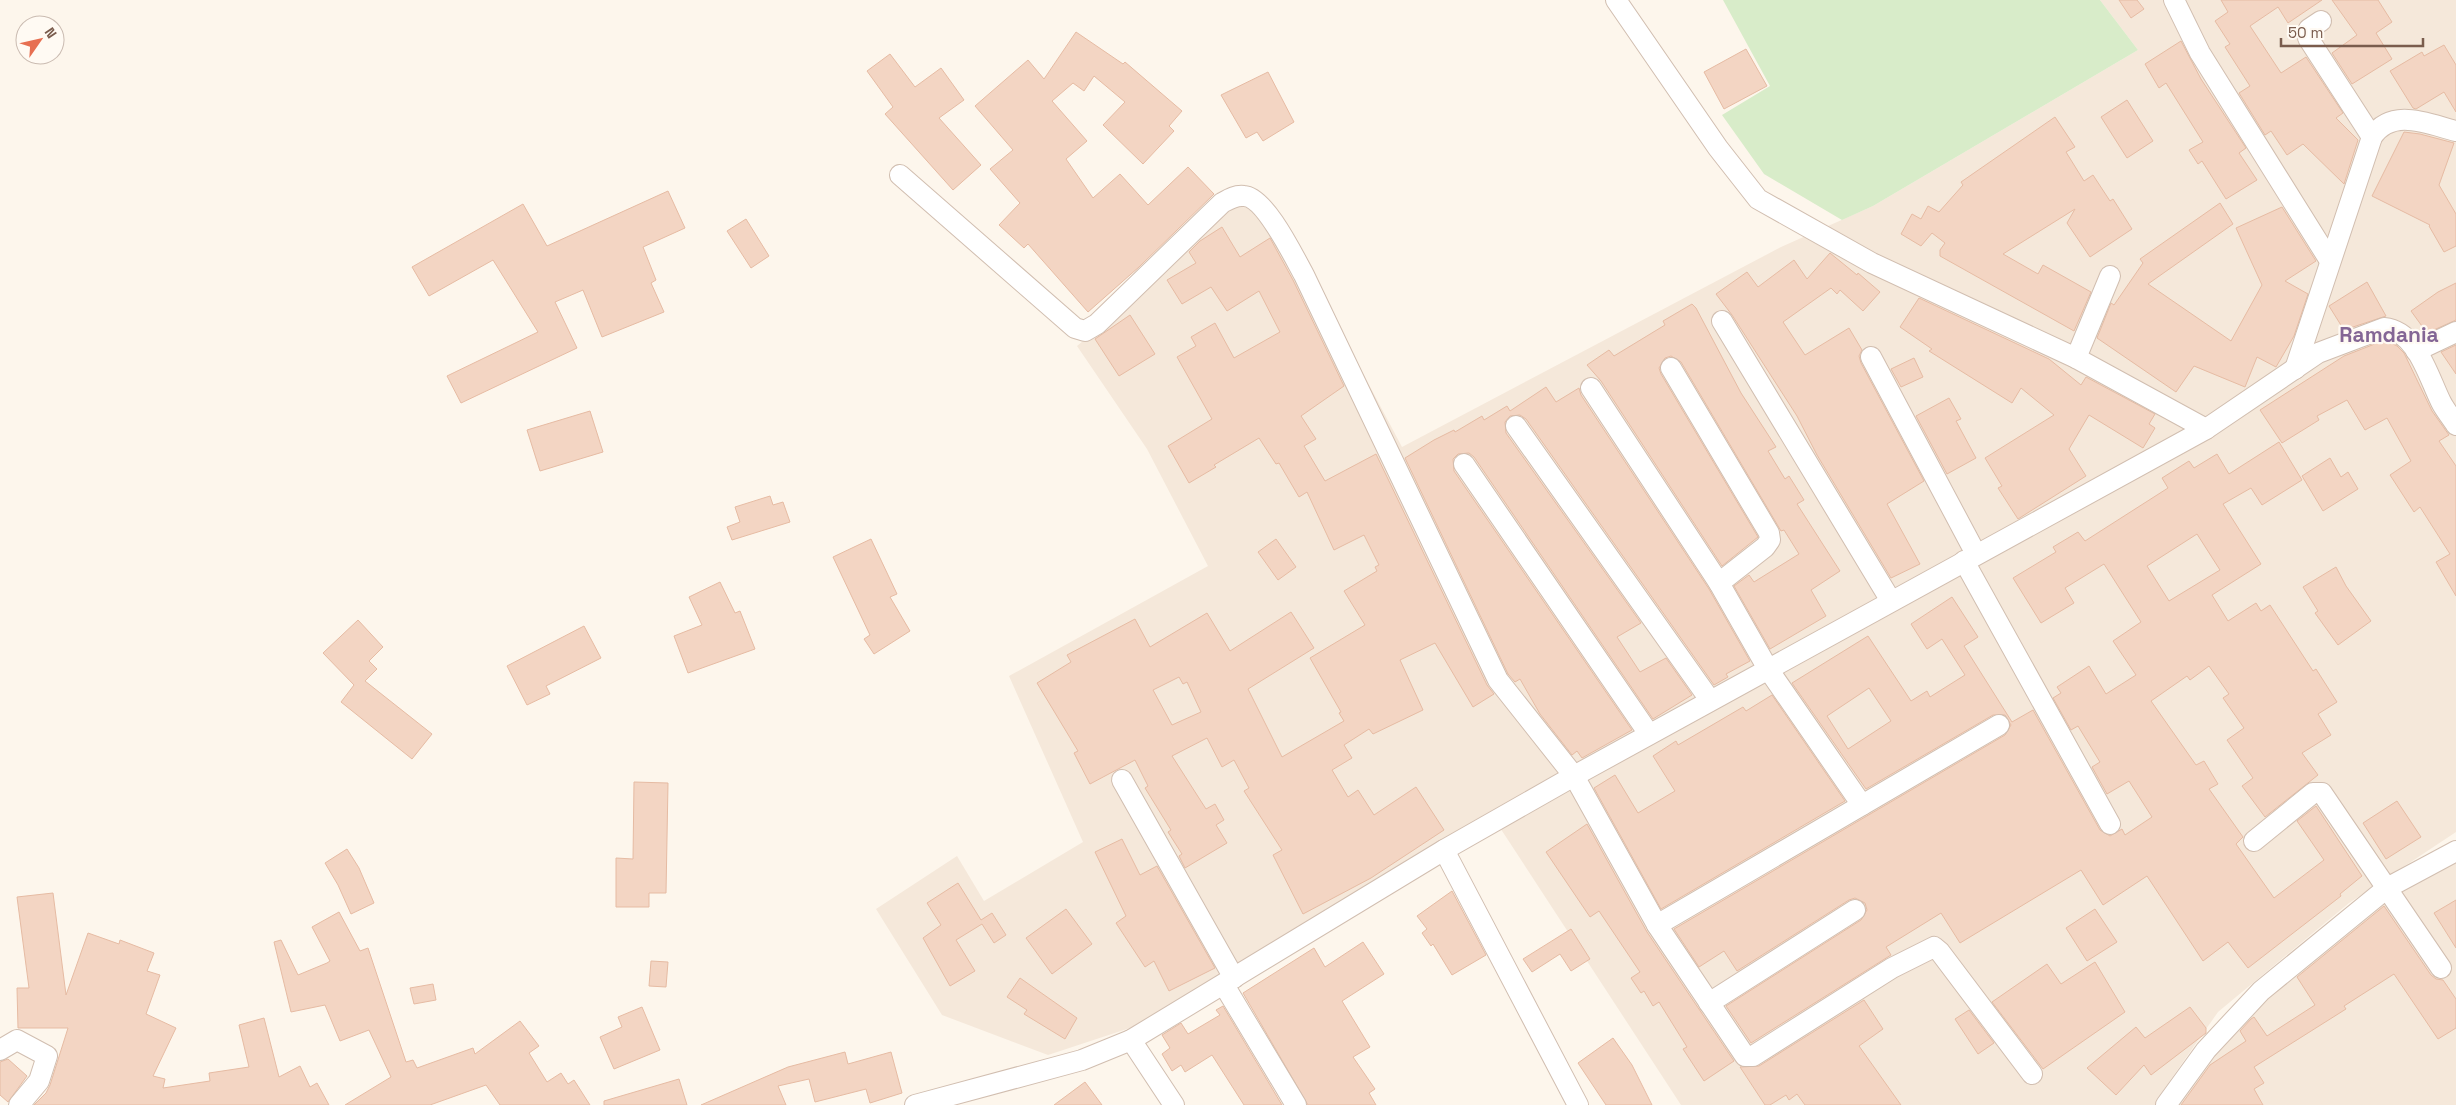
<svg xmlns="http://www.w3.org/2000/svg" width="2456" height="1105" viewBox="0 0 2456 1105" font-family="'Space Grotesk',sans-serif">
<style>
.residential{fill:#f5e8da}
.green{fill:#d8ecc9}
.building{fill:#f3d5c3;stroke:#e6bba3;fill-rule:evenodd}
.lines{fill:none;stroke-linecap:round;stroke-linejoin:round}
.minor-casing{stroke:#d1beb0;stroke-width:22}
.minor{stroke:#fff;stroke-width:20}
.labels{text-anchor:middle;stroke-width:4.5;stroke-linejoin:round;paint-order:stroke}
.quarter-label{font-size:21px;font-weight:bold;fill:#846695;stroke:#fffaf3}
</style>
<rect width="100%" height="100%" fill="#fdf6ec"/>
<g class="residential">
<polygon points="2100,0 2456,0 2456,832 2349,903 2218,1012 2157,1099 2155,1105 1681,1105 1491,814 1133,1027 1048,1055 942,1015 876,909 957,856 984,901 1083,842 1009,676 1208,566 1147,449 1077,346 1123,308 1203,226 1238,206 1279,215 1402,447 1781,247 1873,206 2138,50"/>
<polygon points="2456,854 2456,1105 2162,1105 2313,943"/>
</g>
<polygon class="green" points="1723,0 2100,0 2138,50 1873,206 1842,220 1764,174 1722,115 1770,86"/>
<g class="building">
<polygon points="2119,0 2137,0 2144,9 2131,18"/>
<polygon points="2221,0 2322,0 2288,23 2278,7 2250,26 2281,73 2306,57 2343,113 2336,118 2358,140 2344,184 2303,144 2287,155 2271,131 2265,135 2239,93 2250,86 2225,47 2230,44 2215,21 2228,12"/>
<polygon points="2332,0 2378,0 2392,22 2376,33 2392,59 2352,84 2332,53 2357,35"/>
<polygon points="1076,32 1123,64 1125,62 1182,111 1169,126 1174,131 1143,164 1103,125 1125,102 1094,76 1084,91 1073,83 1052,101 1087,141 1066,159 1093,198 1120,174 1148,205 1188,167 1214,194 1139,267 1088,312 1028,244 1024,248 999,225 1020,203 990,169 1013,150 975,106 1028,60 1044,79"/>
<polygon points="2181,41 2201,79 2246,148 2239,153 2257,180 2226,199 2202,161 2198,164 2189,150 2203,142 2166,83 2159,88 2145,64"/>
<polygon points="2444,45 2456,65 2456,112 2444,92 2416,109 2413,108 2390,71 2422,52 2424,56"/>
<polygon points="1746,49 1767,86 1724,109 1704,72"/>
<polygon points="890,54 915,87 941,68 964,100 939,118 981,165 953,190 885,114 893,107 867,71"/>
<polygon points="1268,72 1294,122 1263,141 1257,132 1246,138 1221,95"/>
<polygon points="2127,100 2153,141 2127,158 2101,117"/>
<polygon points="2055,117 2075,147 2066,152 2084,181 2093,175 2110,201 2113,199 2132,229 2090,257 2067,223 2075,209 2003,254 2038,274 2043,265 2091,292 2074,331 1940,256 1940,250 1945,243 1932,233 1921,246 1901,234 1912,214 1921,219 1928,206 1939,212 1963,185 1961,182"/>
<polygon points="2404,132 2420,134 2454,143 2439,185 2456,214 2456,246 2444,252 2429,226 2430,225 2372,196"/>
<polygon points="668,191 685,228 643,247 656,280 651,283 664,312 602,337 583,290 555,302 577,348 461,403 447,376 538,332 493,260 429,296 412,267 523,204 547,246"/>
<polygon points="2220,203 2233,224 2148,284 2231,341 2262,285 2236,228 2282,207 2316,261 2285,281 2308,294 2294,336 2276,367 2257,357 2245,387 2194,366 2176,392 2097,338 2111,303 2114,305 2143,263 2140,259"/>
<polygon points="746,219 769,256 751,268 727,231"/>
<path d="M1222,227L1240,257L1270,238L1293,280L1344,386L1301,416L1316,439L1304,446L1325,481L1376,454L1487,685L1494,694L1473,707L1435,643L1400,660L1423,710L1373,734L1369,729L1344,745L1352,758L1332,770L1348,797L1358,790L1374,815L1416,787L1444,830L1371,878L1303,914L1273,855L1282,850L1244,791L1249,788L1234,760L1222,767L1207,738L1172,756L1206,809L1215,804L1224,820L1216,825L1227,843L1185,868L1179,856L1182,854L1168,832L1171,830L1145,788L1148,786L1135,760L1090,784L1074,753L1078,751L1037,683L1071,662L1067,655L1135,619L1150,647L1207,613L1230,651L1291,612L1314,648L1248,689L1282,757L1344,721L1339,713L1341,712L1310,658L1365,625L1344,591L1377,571L1375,567L1379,565L1364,535L1334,550L1307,492L1299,497L1279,463L1276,464L1259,438L1214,465L1216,467L1189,483L1168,446L1212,419L1177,357L1196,346L1191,337L1215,323L1234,358L1280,332L1259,291L1227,311L1211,287L1182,304L1167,280L1196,263L1189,252L1200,241ZM1179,677L1183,684L1187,682L1201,712L1172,725L1153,690Z"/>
<polygon points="1830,253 1857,275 1858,273 1880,292 1863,311 1840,290 1837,294 1831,288 1783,322 1805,355 1849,328 1862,350 1859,356 1861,363 1924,481 1887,504 1920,564 1891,578 1817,455 1797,416 1732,315 1716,294 1747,272 1758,287 1794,260 1807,279"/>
<polygon points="2367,282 2386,316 2344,330 2329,306"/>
<polygon points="2456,283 2456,320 2427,333 2411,311 2438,292"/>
<polygon points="1919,298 2049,359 2081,385 2086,377 2155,414 2149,424 2155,428 2143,448 2089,415 2069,449 2086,476 2018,519 1998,488 2002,486 1985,458 2054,415 2021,388 2012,403 1929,351 1932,349 1900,327"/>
<polygon points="1692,304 1696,308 1741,393 1776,447 1768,451 1785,479 1789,476 1804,500 1797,504 1840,571 1811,590 1826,616 1770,649 1734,586 1749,575 1754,582 1799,554 1784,530 1781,531 1681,362 1671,356 1665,358 1659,368 1661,374 1758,537 1722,566 1601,381 1587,365 1609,350 1614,356 1665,325 1663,321"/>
<polygon points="1130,315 1155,354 1119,376 1095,339"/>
<polygon points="2385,340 2397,346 2404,353 2432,411 2449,435 2439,441 2456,466 2456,596 2436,562 2450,554 2420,507 2414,512 2390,475 2411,461 2387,418 2365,430 2347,400 2317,416 2319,420 2282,443 2260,410 2344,356"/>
<polygon points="2456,345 2456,374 2441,352"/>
<polygon points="1914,358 1923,377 1901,387 1891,369"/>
<polygon points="1546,387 1556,402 1579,388 1581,395 1709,589 1750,661 1726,674 1728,677 1714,685 1526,419 1520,415 1510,416 1505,422 1506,433 1641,623 1617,637 1640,672 1666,658 1692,695 1653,719 1474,457 1469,453 1458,454 1453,459 1454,471 1632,730 1582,758 1577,751 1572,755 1540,714 1520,679 1515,682 1508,674 1405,458 1434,440 1454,430 1455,432 1482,416 1484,420 1507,406 1510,411"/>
<polygon points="1949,398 1961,419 1956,421 1976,458 1947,474 1916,416"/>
<polygon points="590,411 603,452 540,471 527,430"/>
<path d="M2279,442L2302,480L2262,505L2251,488L2223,504L2261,564L2212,595L2228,621L2256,603L2261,611L2270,605L2313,671L2316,669L2337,702L2318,714L2331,735L2302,753L2318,775L2265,817L2242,786L2253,778L2227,740L2244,728L2223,698L2229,694L2209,666L2190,680L2187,676L2151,701L2196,765L2204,761L2218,784L2209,789L2243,837L2236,844L2274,898L2324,860L2297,821L2316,806L2362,876L2340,894L2341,896L2248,968L2228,942L2203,961L2147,876L2103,905L2081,870L1960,943L1941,913L1886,947L1891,955L1751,1043L1726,1006L1861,920L1867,910L1865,903L1855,898L1849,900L1737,971L1724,951L1699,967L1674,929L2005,735L2011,725L2005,715H1993L1866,789L1792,683L1868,636L1911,701L1927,691L1930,697L1965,675L1942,639L1927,649L1911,624L1952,597L1978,637L1964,646L2012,722L2033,710L2100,830L2110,836L2122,829L2125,835L2152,817L2129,781L2107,794L2092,767L2100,762L2078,726L2071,730L2053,698L2061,693L2057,687L2089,666L2106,694L2136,675L2113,641L2141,622L2104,564L2065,588L2074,603L2041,623L2013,578L2056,552L2053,547L2078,532L2085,541L2168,488L2162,478L2189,461L2194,468L2217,454L2229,474ZM2197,534L2220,570L2169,601L2147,566ZM1869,688L1891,721L1848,749L1827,716Z"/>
<polygon points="2330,458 2341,477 2348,472 2358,489 2323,511 2302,476"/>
<polygon points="770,496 773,505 783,502 790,522 732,540 727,527 740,522 735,507"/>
<polygon points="871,539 897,594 890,597 910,631 874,654 864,639 870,635 833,557"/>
<polygon points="1276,539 1296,567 1278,580 1258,552"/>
<polygon points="2336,567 2346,586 2371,621 2338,645 2315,613 2318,611 2303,587"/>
<polygon points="720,582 735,613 740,611 755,649 688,673 674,636 702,625 689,597"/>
<polygon points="358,620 383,647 369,661 377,669 365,681 432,734 412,759 341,702 354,685 323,653"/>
<polygon points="584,626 601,658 546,686 550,694 527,705 507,666"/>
<polygon points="1772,695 1845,801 1661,909 1594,788 1615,775 1638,813 1675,791 1653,756 1676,741 1678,745 1743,707 1746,711"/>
<polygon points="634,782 668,783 666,893 649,893 649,907 616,907 616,858 633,859"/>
<polygon points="2397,801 2421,837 2386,859 2363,823"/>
<polygon points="1587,824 1647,932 1734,1061 1704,1081 1683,1049 1687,1047 1659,1002 1653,1006 1644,991 1641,993 1631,978 1640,972 1599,911 1590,917 1546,852"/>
<polygon points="1122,839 1140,875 1157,866 1215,968 1169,991 1154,961 1145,967 1116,923 1126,916 1095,852"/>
<polygon points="347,849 359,868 374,903 351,914 338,885 325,863"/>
<polygon points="958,883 981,920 992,913 1006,935 994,943 982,924 956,940 975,971 950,986 923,938 941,925 927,903"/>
<polygon points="1452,891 1486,955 1452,975 1433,944 1431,946 1422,933 1427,929 1417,916"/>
<polygon points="53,893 66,995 88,933 119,944 120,940 154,953 147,971 160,975 146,1014 176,1028 153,1076 165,1079 163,1088 210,1081 209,1073 249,1067 239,1025 264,1018 279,1077 300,1066 310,1087 317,1083 329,1105 34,1105 46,1093 50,1085 68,1028 18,1028 17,988 29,988 17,897"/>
<polygon points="2456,900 2456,948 2434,913"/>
<polygon points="2384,906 2431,975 2436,979 2443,980 2456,999 2456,1028 2438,1039 2394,974 2344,1006 2346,1009 2254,1067 2264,1083 2254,1089 2263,1105 2181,1105 2210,1065 2246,1041 2240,1031 2251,1019 2254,1017 2267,1036 2315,1005 2297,977"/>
<polygon points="1066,909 1092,944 1052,974 1026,938"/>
<polygon points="2095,909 2117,942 2087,961 2066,928"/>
<polygon points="339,912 360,951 368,948 406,1062 413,1060 417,1068 473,1048 475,1054 520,1021 539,1046 529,1053 547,1082 561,1073 568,1084 574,1080 590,1105 500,1105 486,1085 430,1105 345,1105 391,1077 369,1030 340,1041 325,1005 291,1012 274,942 281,940 298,975 327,963 330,961 312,927"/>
<polygon points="1571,929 1590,959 1571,971 1560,954 1532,972 1523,959"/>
<polygon points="1363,942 1384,974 1342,1001 1370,1047 1353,1057 1375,1089 1369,1093 1376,1105 1308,1105 1243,993 1314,948 1325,967"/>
<polygon points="651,961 668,962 666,987 649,986"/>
<polygon points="2095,962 2125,1012 2043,1069 1992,1002 2047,964 2061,984"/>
<polygon points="1020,978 1077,1018 1065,1039 1024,1014 1027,1010 1007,997"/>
<polygon points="433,984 436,1000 414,1004 410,988"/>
<polygon points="1864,1000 1883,1029 1859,1046 1901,1105 1805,1105 1797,1094 1789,1100 1786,1095 1770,1105 1765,1105 1740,1067 1759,1066"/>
<polygon points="1223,1006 1282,1105 1244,1105 1212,1055 1185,1072 1181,1065 1172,1071 1162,1054 1170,1048 1162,1035 1181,1023 1188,1034 1220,1015 1216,1010"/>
<polygon points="642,1007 660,1050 614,1069 600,1037 622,1027 618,1017"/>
<polygon points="2190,1007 2206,1028 2206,1033 2151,1075 2144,1065 2116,1095 2087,1068 2136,1027 2145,1038"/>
<polygon points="1969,1010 1994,1043 1978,1054 1955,1019"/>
<polygon points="1613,1038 1632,1065 1652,1105 1606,1105 1578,1063"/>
<polygon points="845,1052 848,1064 891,1052 902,1093 870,1103 866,1089 815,1102 809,1079 778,1086 786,1105 701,1105 788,1067"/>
<polygon points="8,1059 27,1076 8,1102 0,1095 0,1062"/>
<polygon points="679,1079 687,1105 604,1105 604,1101"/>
<polygon points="1085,1082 1102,1105 1054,1105"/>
</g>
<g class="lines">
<g class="minor-casing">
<g id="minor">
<polyline points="1616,0 1718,148 1758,199 1872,263 2076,358 2206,429"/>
<polyline points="2174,0 2200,53 2330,261"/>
<polyline points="2321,21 2309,29 2308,38 2372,137"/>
<path d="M900,175L1075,328L1085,331L1097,324L1222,203C1229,199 1235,195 1244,196C1265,197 1294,257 1304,275L1498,680L1574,776L1657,925L1745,1056H1753L1892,968L1934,947L1940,952L2032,1074"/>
<polyline points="1722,321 1891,601"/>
<polyline points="2416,351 2456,332"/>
<polyline points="1871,357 1976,554"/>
<polyline points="2076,358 2110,276"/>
<polyline points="1671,368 1769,533 1770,540 1765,547 1719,583"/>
<path d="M2295,369L2372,137C2392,107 2428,124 2456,131"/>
<polyline points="1591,388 1719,583 1768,669 1862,805"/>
<polyline points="1516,426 1710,700"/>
<polyline points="1464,464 1649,734"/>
<polyline points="1964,561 2110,824"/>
<polyline points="1122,780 1234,978"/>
<polyline points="2254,841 2313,793 2322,793 2441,968"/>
<polyline points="1444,850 1578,1105"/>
<polyline points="1657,925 1999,725"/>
<polyline points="1224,985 1296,1105"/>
<polyline points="1709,1003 1855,910"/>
<polyline points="1131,1040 1174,1105"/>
<polyline points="0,1050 17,1040 47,1056 39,1081 19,1105"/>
<path d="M915,1105L1082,1060L1131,1040L1444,850L1574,776L2206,429L2318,353L2384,328C2417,331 2428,376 2441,402C2445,410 2451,417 2456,425"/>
<polyline points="2166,1105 2206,1050 2261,991 2387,888 2456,851"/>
</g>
</g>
<use href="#minor" class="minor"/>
</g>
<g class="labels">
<g class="quarter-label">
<text x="2389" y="342">Ramdania</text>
</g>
</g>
<g transform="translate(40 40) rotate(56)"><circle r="24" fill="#fffaf3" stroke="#cabbb1"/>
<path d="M0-4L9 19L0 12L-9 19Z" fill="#e76f51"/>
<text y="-8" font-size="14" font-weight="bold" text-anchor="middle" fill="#7a5c4d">N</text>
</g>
<path d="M2281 38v8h142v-8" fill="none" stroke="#7a5c4d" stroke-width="2.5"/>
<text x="2288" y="38" font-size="15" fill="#7a5c4d" stroke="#fffaf3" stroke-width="4" paint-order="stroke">50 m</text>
</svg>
